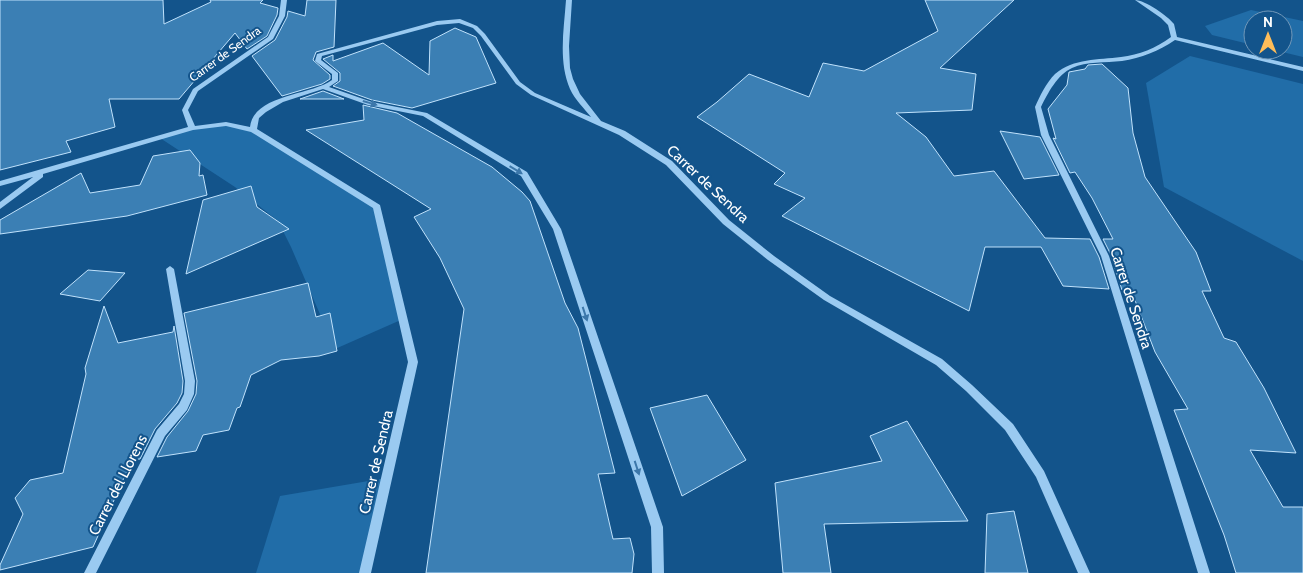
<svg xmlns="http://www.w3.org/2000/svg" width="1303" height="573" viewBox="0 0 1303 573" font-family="Cabin,sans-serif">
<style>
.green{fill:#216da8}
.building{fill:#3b7fb4;stroke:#c0e2fc}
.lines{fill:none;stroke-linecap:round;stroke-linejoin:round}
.minor{fill:#9acaf1;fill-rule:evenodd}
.oneway{fill:#3c77aa}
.labels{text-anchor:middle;stroke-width:4;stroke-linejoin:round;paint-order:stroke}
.far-street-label{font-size:12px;fill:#fff;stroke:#13548b}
.street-label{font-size:15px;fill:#fff;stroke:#13548b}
</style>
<rect width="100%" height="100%" fill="#13548b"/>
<g class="green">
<polygon points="1251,10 1303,21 1303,57 1274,50 1283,50 1283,20 1253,20 1253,45 1212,35 1205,26"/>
<polygon points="1190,56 1303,84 1303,261 1164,187 1146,83"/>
<polygon points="226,124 253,130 377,207 403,319 335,349 291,247 278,221 235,187 160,138 192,128"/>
<polygon points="386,478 365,573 256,573 280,496"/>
</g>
<g class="building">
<polygon points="0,0 163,0 164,24 211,2 210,0 263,0 260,3 278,8 277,15 267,36 247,49 235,33 179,99 109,99 115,127 66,141 71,152 0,170"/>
<polygon points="307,0 336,0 334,47 316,52 313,60 330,75 330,79 322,84 282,96 252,56 275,40 287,17 288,11 305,16"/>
<polygon points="925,0 1014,0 940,68 976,74 972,110 896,113 926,137 954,176 994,171 1045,238 1090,239 1099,257 1109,289 1063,286 1041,247 985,247 969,311 782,216 805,198 774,184 785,173 697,117 717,102 749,74 809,97 823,63 864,71 938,31"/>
<polygon points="455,28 476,37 496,83 412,108 372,100 333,86 340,81 340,73 323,59 333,55 333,61 383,43 429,75 430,41"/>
<polygon points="1102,64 1128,88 1133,133 1145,177 1196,252 1211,291 1202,291 1224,338 1236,342 1264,388 1296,453 1250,450 1283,507 1303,507 1303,573 1236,573 1224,535 1174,410 1188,409 1155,352 1131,290 1122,290 1111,255 1103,239 1113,239 1092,198 1075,172 1070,173 1053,138 1056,139 1048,109 1067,85 1069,72 1085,69 1088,65"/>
<polygon points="323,91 344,99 300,99"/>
<polygon points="363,105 397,113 492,167 522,192 530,201 565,303 578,328 615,473 598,474 613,539 630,538 634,554 632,573 426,573 464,309 440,258 414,217 431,209 306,130 364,120"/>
<polygon points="1000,131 1040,137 1059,175 1024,179"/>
<polygon points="190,150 200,163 199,176 203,175 207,195 127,216 0,234 0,220 81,173 90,193 140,185 153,156"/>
<polygon points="251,186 257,207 289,229 186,274 203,200"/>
<polygon points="88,270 125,273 100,301 60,294"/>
<polygon points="308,283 316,317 330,313 337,351 319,356 281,360 251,375 240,407 237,408 229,430 203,435 196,451 157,457 167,437 188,411 196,394 197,381 184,313"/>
<polygon points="104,306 118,343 173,332 174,326 183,381 182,393 177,403 155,429 140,459 132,460 93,547 0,570 0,565 23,514 15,498 30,480 63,473 86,374 85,368"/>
<polygon points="707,395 746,460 682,496 650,408"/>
<polygon points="907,421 968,521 824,524 831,573 783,573 775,483 882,461 870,436"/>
<polygon points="1014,511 1028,573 985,573 987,514"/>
</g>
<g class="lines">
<g class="minor">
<path d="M281,0H287L285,16L273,39L198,91L188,110L195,126L226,122L250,127C254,94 310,96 332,80V74L315,61L317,54L437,21L460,19L477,26L485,34L520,82L535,93L591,117C584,108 575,100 570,89C558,61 564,29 566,0H572L569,46L570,68L573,79L580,94L601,121L625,131L672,161L729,220L774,256L830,296L942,359L972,385L1013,424L1044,471L1090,573H1078L1036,477L1005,430L966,391L936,365L824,300L768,260L723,224L666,165L619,135L531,95L516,84L481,36L473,28L459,23L437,25L322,56L321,60L338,73V81L329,87L372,102L427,113L527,172L561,229L663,527L664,573H652L651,527L553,229L521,176L423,116L368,105L323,89L283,102L266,112L259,118L257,129L380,205L418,362L371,573H359L408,362L373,208L251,132L226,126L193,130L43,174V177L0,209V202L33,177L0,186V181L188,127L182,110L193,89L268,37L279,16Z"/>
<path d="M1135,0C1145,0 1168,16 1174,24C1175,28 1176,33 1177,37L1303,67V71L1175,40C1159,51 1141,58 1122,61C1105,63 1087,61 1072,68C1057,75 1048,93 1041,107L1049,135L1109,256L1210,573H1198L1101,256L1041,135L1035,107C1040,96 1046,83 1055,74C1074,58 1098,60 1121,57C1139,55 1156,48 1171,37L1168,25L1161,18Z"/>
<polygon points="170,266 174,269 195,381 194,394 187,410 165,436 96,573 84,573 157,430 179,404 184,394 185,381 166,269"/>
</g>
</g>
<defs><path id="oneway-solid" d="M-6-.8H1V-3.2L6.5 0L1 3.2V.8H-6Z" transform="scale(1.25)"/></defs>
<g class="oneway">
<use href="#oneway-solid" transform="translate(370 103) rotate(16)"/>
<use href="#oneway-solid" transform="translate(516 170) rotate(31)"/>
<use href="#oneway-solid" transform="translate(585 314) rotate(72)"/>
<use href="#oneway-solid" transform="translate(637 468) rotate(72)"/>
</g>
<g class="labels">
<g class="far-street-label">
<text transform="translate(225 54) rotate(-36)" y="4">Carrer de Sendra</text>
</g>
<g class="street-label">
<text transform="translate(708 184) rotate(43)" y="5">Carrer de Sendra</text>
<text transform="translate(1131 298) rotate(72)" y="5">Carrer de Sendra</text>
<text transform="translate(376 462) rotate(-77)" y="5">Carrer de Sendra</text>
<text transform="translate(118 485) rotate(-63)" y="5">Carrer del Llorens</text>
</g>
</g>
<g transform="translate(1268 35)"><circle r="24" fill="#13548b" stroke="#7198b9"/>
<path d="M0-4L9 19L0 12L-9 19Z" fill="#ffbd59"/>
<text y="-8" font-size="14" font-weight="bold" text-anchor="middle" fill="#ffffff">N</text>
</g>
</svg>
